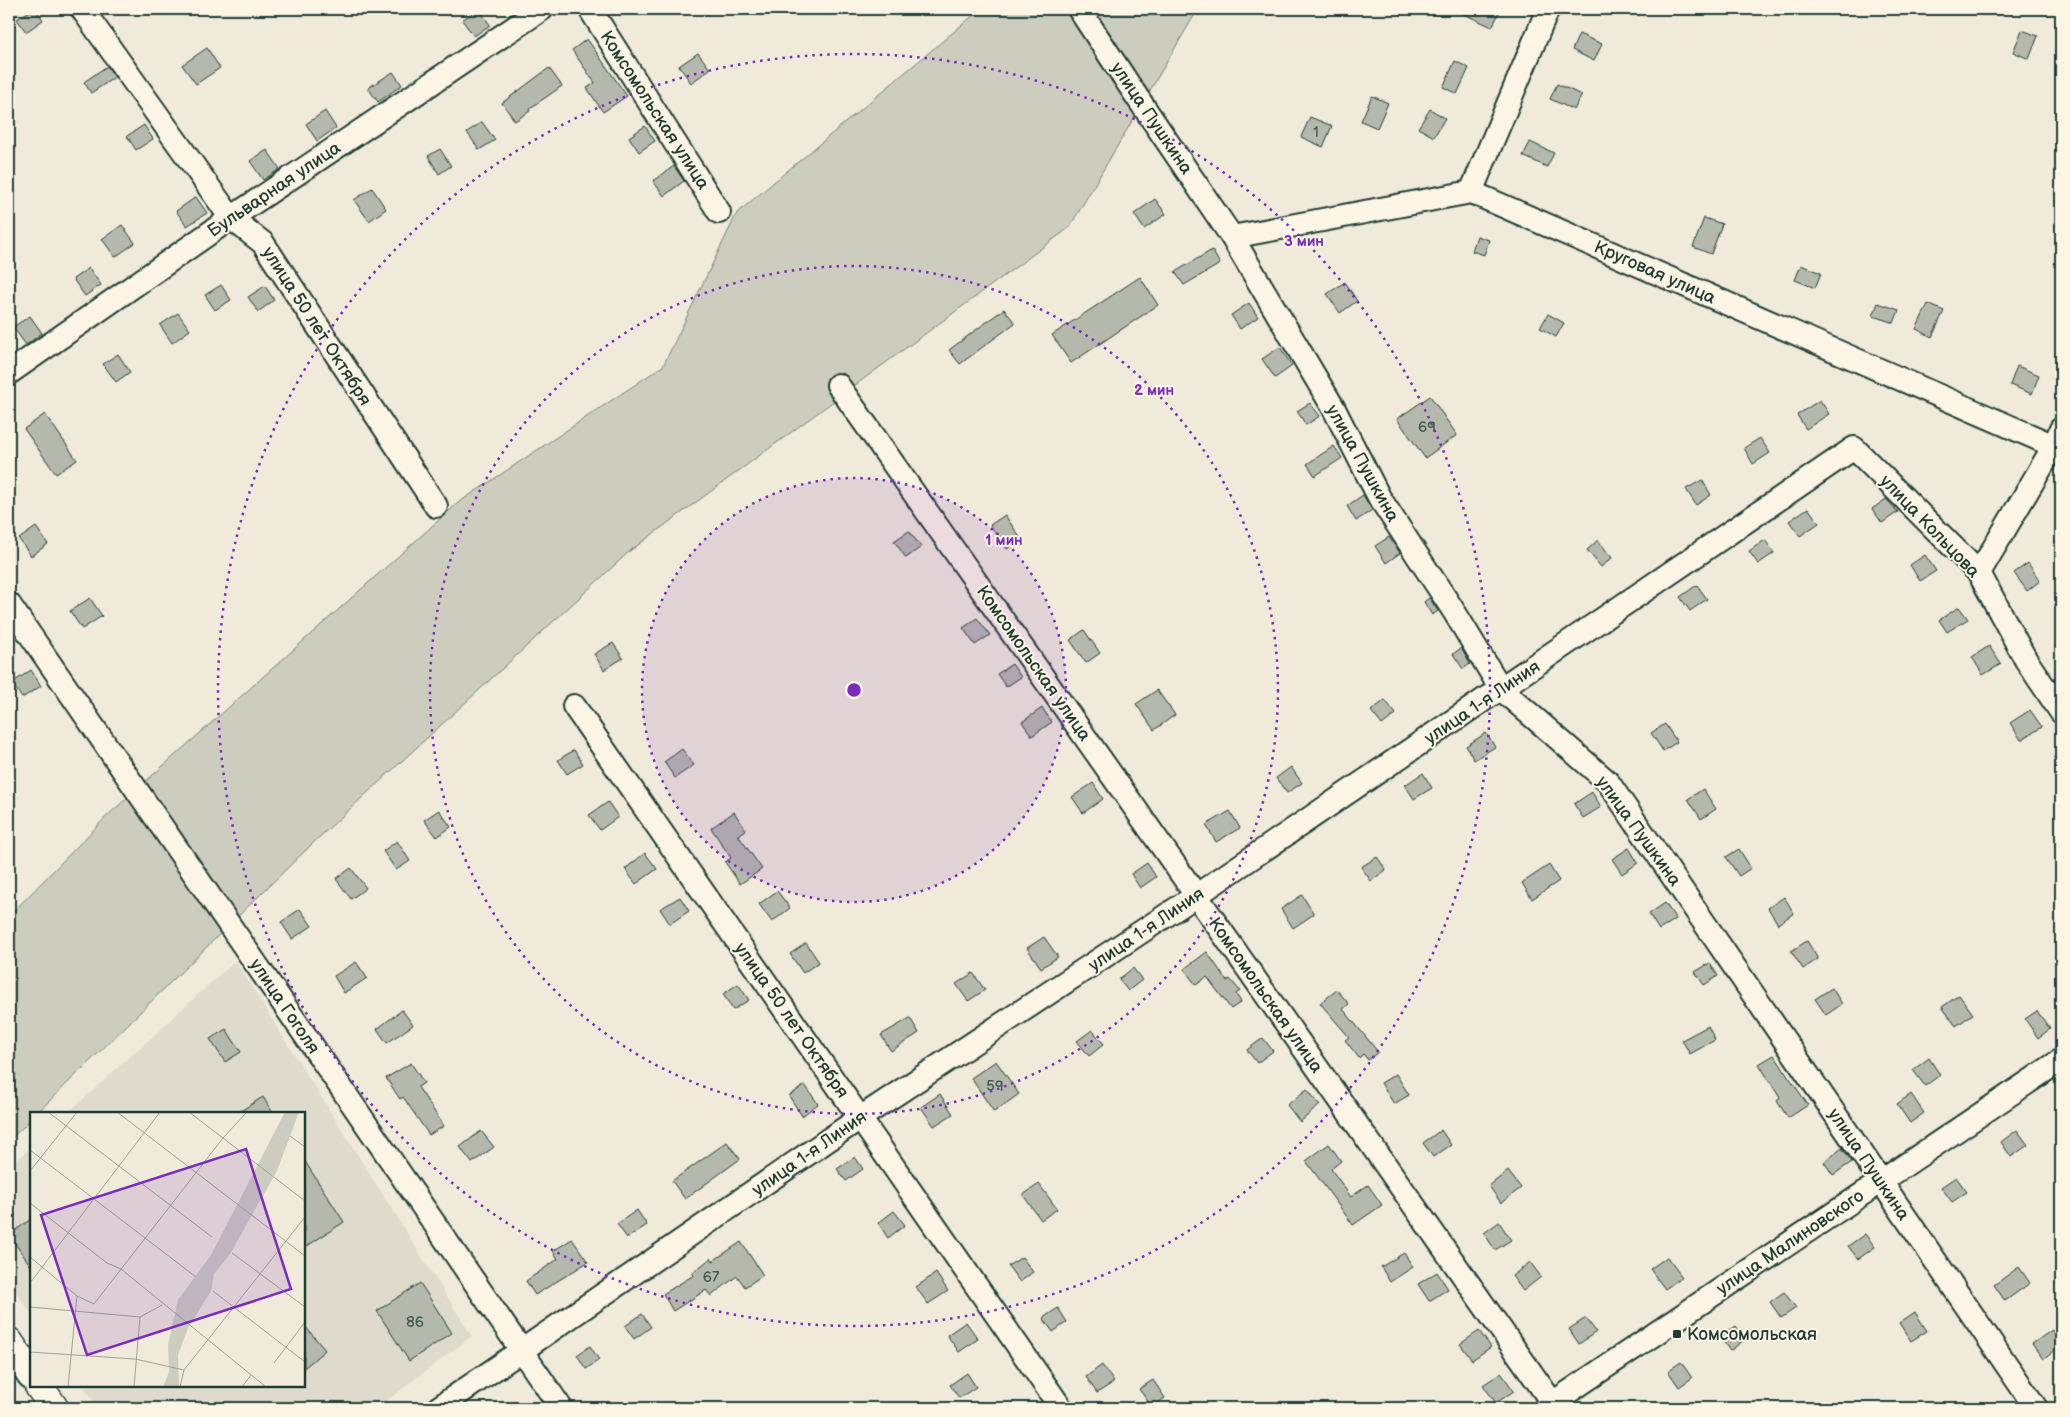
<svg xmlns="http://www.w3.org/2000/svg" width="2070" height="1417" viewBox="0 0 2070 1417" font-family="'Balsamiq Sans',sans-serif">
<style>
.built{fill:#dedbcc}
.green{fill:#cccdbf;stroke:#76857a}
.building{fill:#b5b9ad;stroke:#1f3d34}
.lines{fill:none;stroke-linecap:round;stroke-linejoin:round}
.minor-casing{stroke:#1f3d34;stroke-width:26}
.major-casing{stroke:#1f3d34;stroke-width:31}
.minor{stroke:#fcf5e5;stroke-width:22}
.major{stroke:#fcf5e5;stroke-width:28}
.ring{fill:none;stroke:#7b2cbf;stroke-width:2.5;stroke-dasharray:2.5 5}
.poi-dot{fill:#1f3d34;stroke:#fcf5e5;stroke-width:2}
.labels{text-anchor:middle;stroke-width:4;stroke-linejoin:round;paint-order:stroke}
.number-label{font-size:15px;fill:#445c52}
.street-label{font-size:18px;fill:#1f3d34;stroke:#fcf5e5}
.poi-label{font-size:18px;fill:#1f3d34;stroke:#fcf5e5;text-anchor:start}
.inset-road{fill:none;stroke:#9ca598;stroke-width:1}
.view{fill:#7b2cbf;fill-opacity:0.15;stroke:#7b2cbf;stroke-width:2.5}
.inset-edge{fill:none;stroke:#1f3d34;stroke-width:2.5}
.centre{fill:#7b2cbf;stroke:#fcf5e5;stroke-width:2.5}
.ring-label{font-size:15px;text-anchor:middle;font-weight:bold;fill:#7b2cbf;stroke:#fcf5e5;stroke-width:4;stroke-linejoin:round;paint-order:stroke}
</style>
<rect width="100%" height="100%" fill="#efeada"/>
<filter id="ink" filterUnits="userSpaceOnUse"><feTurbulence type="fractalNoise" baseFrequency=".02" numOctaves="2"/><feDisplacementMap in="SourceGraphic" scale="10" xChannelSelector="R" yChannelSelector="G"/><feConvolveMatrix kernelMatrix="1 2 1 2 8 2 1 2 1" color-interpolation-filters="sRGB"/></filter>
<g filter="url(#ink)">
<g class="built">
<polygon points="235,961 472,1336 377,1408 99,1408 83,1386 304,1386 304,1113 68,1113"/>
<polygon points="31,1147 31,1314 9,1282 9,1168"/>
</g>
<polygon class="green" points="981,9 1198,9 1069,228 631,550 313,843 37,1113 31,1113 31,1119 9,1141 9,916 107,816 458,503 663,366 737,213"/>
<g class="building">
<polygon points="33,9 36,9 43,20 26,32 17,19"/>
<polygon points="479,9 490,25 474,36 462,20"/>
<polygon points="1453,9 1501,9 1492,27"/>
<polygon points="2022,30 2038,36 2029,59 2013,52"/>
<polygon points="1579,34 1602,44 1594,61 1572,50"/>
<polygon points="587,39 627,96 603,112 587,88 595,83 572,50"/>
<polygon points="207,48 220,68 196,84 182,65"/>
<polygon points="698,53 710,69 691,83 679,66"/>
<polygon points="1455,61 1469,68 1457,94 1443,87"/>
<polygon points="107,66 115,77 91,93 84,82"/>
<polygon points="549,68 562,86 529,109 530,111 515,121 502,103"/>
<polygon points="393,72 402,85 378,102 368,88"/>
<polygon points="1557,84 1582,95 1574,110 1550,99"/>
<polygon points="1372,96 1388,103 1377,128 1361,121"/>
<polygon points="1430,109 1445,118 1434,137 1418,128"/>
<polygon points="325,111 336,128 317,141 306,124"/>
<polygon points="1310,117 1332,126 1323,147 1301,137"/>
<polygon points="482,122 495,140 479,150 467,132"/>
<polygon points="144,125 153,139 136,150 127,136"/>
<polygon points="645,126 655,141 639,152 629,137"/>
<polygon points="1530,142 1554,153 1547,167 1523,156"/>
<polygon points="440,149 451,166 439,174 428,156"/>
<polygon points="267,150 280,169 263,180 250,161"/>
<polygon points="674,166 684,181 664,196 653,181"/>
<polygon points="372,188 386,209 369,221 354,200"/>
<polygon points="196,197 207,213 187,226 176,211"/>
<polygon points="1155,199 1166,214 1144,229 1134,214"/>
<polygon points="1704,218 1722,224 1711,254 1693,247"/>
<polygon points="122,225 135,243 115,257 102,239"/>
<polygon points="1477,236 1489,240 1484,255 1472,251"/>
<polygon points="1212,250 1220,264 1184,285 1175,272"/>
<polygon points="1801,265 1821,273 1815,288 1795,280"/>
<polygon points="89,268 101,285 85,296 73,279"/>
<polygon points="1140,277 1158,305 1071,363 1052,335"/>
<polygon points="1345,282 1357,301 1340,313 1327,294"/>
<polygon points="221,285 231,300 215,310 205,295"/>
<polygon points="265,286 274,300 258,312 248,297"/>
<polygon points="1249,303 1258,317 1240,329 1231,315"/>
<polygon points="1878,303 1899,310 1894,323 1873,316"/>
<polygon points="1928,304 1944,311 1932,337 1916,329"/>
<polygon points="1004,309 1015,323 960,364 949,350"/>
<polygon points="178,313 190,330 172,343 160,325"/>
<polygon points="1548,314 1564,323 1556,337 1540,328"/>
<polygon points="30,316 42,333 26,345 13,327"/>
<polygon points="1280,347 1292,366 1275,378 1262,359"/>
<polygon points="118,354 130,372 116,382 103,364"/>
<polygon points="2017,366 2039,375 2032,394 2010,385"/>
<polygon points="1430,396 1457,435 1425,458 1397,419"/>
<polygon points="1820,400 1829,414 1806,429 1797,415"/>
<polygon points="1310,403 1320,416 1306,425 1297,411"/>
<polygon points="45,414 77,460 56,474 24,429"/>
<polygon points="1760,438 1770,453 1753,464 1744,448"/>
<polygon points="1334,446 1342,458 1315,476 1307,464"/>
<polygon points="1702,480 1711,495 1696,505 1686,489"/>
<polygon points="1363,495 1372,510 1356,521 1347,506"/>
<polygon points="1886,499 1898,512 1882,523 1872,509"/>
<polygon points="1808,508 1819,523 1800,536 1789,521"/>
<polygon points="1005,515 1021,539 1007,549 990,525"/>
<polygon points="36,527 48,544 31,556 19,539"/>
<polygon points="909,531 921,547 906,558 894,541"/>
<polygon points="1389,537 1400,553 1386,563 1375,546"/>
<polygon points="1598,540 1612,558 1601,567 1587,550"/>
<polygon points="1765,540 1774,553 1758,564 1749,551"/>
<polygon points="1925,555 1936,571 1920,581 1910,565"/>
<polygon points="2028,563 2040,581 2027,591 2014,573"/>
<polygon points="1697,585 1707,599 1690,611 1680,597"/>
<polygon points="90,598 102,616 82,629 70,611"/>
<polygon points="1429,598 1438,611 1432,615 1424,602"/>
<polygon points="1959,607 1968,619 1947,632 1939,620"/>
<polygon points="977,618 990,635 975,645 963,628"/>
<polygon points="1084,630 1100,653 1086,663 1070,640"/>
<polygon points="613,643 623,658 604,670 594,654"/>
<polygon points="1989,646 2001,664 1983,675 1972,657"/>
<polygon points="1461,648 1470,664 1463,669 1453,654"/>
<polygon points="1012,664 1021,677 1006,687 997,674"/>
<polygon points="31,670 41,686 22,698 12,683"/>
<polygon points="1157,690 1175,715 1154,730 1136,704"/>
<polygon points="1385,700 1396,714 1382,725 1371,711"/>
<polygon points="1042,708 1052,722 1032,736 1022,722"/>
<polygon points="2030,710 2042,727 2021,740 2010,723"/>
<polygon points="1665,724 1677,742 1663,751 1651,733"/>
<polygon points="1486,733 1495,747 1474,760 1466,746"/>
<polygon points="682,749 694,765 675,778 664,762"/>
<polygon points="574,750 583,764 567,774 558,760"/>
<polygon points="1291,767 1302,783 1287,793 1276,778"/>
<polygon points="1423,773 1432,788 1414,799 1405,785"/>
<polygon points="1093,783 1103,799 1083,813 1072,797"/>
<polygon points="1703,789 1716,809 1701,819 1688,799"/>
<polygon points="1592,792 1601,807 1583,818 1574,804"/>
<polygon points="608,802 618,817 600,830 589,815"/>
<polygon points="439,810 451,827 437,837 424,820"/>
<polygon points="1230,811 1240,828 1216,842 1206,825"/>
<polygon points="734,812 746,830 738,835 762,869 740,884 725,862 731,858 711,828"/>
<polygon points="397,841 410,861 396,870 383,851"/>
<polygon points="1629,848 1638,863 1622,874 1612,859"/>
<polygon points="1739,849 1751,868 1739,876 1726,857"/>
<polygon points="645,853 657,869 636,884 625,869"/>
<polygon points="1377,857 1386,870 1371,881 1361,867"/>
<polygon points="1147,863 1156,877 1140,888 1131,874"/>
<polygon points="1549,865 1559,881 1532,899 1522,883"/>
<polygon points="351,868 366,888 351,899 336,879"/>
<polygon points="777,891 790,908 772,922 759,904"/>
<polygon points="1302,895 1314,914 1293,928 1281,909"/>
<polygon points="680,897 689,911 670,924 660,909"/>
<polygon points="1784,897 1794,913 1778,924 1768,908"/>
<polygon points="1665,903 1676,919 1659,930 1649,914"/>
<polygon points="300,909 312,926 292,939 281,922"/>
<polygon points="1044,937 1058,957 1041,968 1027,948"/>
<polygon points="1807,941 1818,959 1803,969 1791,951"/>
<polygon points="806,943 819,962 803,973 790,954"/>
<polygon points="1207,952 1227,981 1230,979 1240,991 1236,994 1241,1002 1231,1009 1207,977 1196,985 1184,969"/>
<polygon points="356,962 367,978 344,993 334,976"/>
<polygon points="1710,963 1718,976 1704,985 1695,972"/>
<polygon points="1133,968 1142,980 1128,991 1119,979"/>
<polygon points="973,973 985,990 968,1001 956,984"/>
<polygon points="738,984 749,1000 733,1010 723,994"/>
<polygon points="1832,988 1842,1004 1826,1015 1815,999"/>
<polygon points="1337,990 1349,1004 1343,1009 1378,1052 1368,1060 1363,1054 1359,1058 1345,1040 1349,1037 1320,1003"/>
<polygon points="1959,995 1973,1014 1956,1026 1942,1007"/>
<polygon points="402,1010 413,1025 387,1043 377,1029"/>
<polygon points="2037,1011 2050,1029 2038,1038 2025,1019"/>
<polygon points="910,1018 919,1033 891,1051 881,1035"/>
<polygon points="1708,1026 1715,1040 1690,1054 1682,1040"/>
<polygon points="226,1029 241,1052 225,1062 210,1039"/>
<polygon points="1092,1030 1104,1044 1089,1056 1077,1041"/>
<polygon points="1263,1038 1273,1051 1257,1063 1247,1050"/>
<polygon points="1774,1055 1808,1105 1788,1118 1777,1101 1780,1098 1759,1064"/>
<polygon points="1929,1058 1940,1075 1925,1086 1913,1070"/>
<polygon points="996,1061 1019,1094 994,1112 971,1078"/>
<polygon points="411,1063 424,1083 418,1087 444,1126 429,1135 403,1097 400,1099 386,1078"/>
<polygon points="1396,1074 1409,1095 1394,1104 1381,1083"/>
<polygon points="805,1085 818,1104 802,1116 789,1096"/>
<polygon points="1307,1089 1320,1105 1300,1122 1287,1105"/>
<polygon points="940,1094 953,1114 934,1126 921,1107"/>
<polygon points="1911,1094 1924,1113 1910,1123 1897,1104"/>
<polygon points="263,1097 273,1113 237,1113"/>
<polygon points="1441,1130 1451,1145 1433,1157 1423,1143"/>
<polygon points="2017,1130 2028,1145 2011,1157 2001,1142"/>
<polygon points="481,1131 494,1147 472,1163 460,1147"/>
<polygon points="727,1142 740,1159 685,1199 672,1181"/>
<polygon points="1329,1144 1341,1161 1331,1169 1351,1197 1368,1185 1382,1205 1353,1225 1306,1161"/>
<polygon points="1842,1148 1852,1162 1833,1175 1824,1162"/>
<polygon points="855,1157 863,1169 846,1181 837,1169"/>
<polygon points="304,1160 344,1222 304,1248"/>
<polygon points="1508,1171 1521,1188 1501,1203 1489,1186"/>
<polygon points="1956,1177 1967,1192 1952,1202 1941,1187"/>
<polygon points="1039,1184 1057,1209 1041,1220 1023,1195"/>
<polygon points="637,1210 647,1225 627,1238 617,1224"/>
<polygon points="894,1211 905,1225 888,1238 878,1223"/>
<polygon points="31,1219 31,1266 9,1235"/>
<polygon points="1499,1222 1511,1240 1495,1250 1484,1233"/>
<polygon points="1865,1234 1875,1247 1858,1259 1848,1246"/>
<polygon points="572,1239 588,1262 535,1295 526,1281 558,1259 553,1251"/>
<polygon points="741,1242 763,1275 745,1287 737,1276 711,1296 706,1290 673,1311 663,1294 694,1275 692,1273 711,1258 713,1261"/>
<polygon points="1404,1253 1413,1267 1390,1282 1381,1267"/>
<polygon points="1022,1257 1033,1272 1020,1282 1008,1266"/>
<polygon points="1667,1257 1682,1277 1665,1289 1650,1269"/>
<polygon points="1530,1262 1541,1277 1523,1291 1512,1276"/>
<polygon points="2019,1267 2030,1283 2005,1301 1994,1285"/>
<polygon points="1437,1272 1448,1289 1429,1301 1418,1284"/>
<polygon points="936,1273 948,1291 928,1304 916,1287"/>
<polygon points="420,1283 452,1333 409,1361 377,1311"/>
<polygon points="1784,1292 1796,1308 1781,1318 1770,1302"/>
<polygon points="1058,1308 1067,1322 1053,1332 1043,1318"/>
<polygon points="1915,1312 1927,1331 1911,1341 1899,1323"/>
<polygon points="642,1314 651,1327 634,1339 625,1326"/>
<polygon points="1586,1318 1596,1332 1579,1344 1569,1329"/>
<polygon points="966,1322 978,1339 959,1352 947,1335"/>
<polygon points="304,1325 325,1350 304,1368"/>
<polygon points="1736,1326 1745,1339 1730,1351 1720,1337"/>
<polygon points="2052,1330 2061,1345 2043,1359 2032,1344"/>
<polygon points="1479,1331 1491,1347 1472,1360 1460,1344"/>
<polygon points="590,1346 599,1360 586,1369 577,1355"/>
<polygon points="1681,1362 1692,1378 1679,1387 1668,1371"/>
<polygon points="1102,1365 1114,1382 1097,1393 1086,1377"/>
<polygon points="967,1373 976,1387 959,1398 950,1385"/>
<polygon points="1501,1373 1514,1391 1496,1403 1483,1385"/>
<polygon points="1153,1380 1165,1398 1152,1407 1139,1389"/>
</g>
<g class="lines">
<g class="minor-casing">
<g id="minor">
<polyline points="82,9 231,218 263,243 436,506"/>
<polyline points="590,9 719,212"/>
<polyline points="1079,9 1135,94 1232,237 1333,407 1379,497 1455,613 1501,689 1608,782 2036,1408"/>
<polyline points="1471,192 1548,9"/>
<polyline points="1232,237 1471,192 2061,449"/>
<polyline points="9,373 231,218 542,9"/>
<polyline points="838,385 1556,1408"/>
<polyline points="1979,573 2054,446 2061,429"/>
<polyline points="9,604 561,1408"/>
<polyline points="574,706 1061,1408"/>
<polyline points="438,1408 860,1118 1197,895 1854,448 1979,573 2026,660 2061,712"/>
<polyline points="1545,1408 2061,1060"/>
</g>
</g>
<g class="major-casing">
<g id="major">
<polyline points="9,1342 31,1375"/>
<polyline points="39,1386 54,1408"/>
</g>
</g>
<use href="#minor" class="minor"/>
<use href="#major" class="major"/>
</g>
</g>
<circle cx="854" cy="690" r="212" fill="#7b2cbf" fill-opacity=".12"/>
<g class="ring">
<circle cx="854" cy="690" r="212"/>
<circle cx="854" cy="690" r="424"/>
<circle cx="854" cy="690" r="636"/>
</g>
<rect class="poi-dot" x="1672" y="1329" width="10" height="10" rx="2.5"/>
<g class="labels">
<g class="number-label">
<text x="1316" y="137">1</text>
<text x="1427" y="432">69</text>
<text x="995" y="1091">59</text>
<text x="711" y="1282">67</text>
<text x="415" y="1327">86</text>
</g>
<g class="street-label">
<text transform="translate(655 110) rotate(57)" y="6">Комсомольская улица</text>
<text transform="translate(1152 118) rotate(56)" y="6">улица Пушкина</text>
<text transform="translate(274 189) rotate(-34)" y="6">Бульварная улица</text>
<text transform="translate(1655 272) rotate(24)" y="6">Круговая улица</text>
<text transform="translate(317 326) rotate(57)" y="6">улица 50 лет Октября</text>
<text transform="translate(1363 463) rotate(61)" y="6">улица Пушкина</text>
<text transform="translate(1930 526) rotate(46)" y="6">улица Кольцова</text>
<text transform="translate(1034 663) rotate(55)" y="6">Комсомольская улица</text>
<text transform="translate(1482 702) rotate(-34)" y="6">улица 1-я Линия</text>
<text transform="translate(1639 831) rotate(54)" y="6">улица Пушкина</text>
<text transform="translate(1146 929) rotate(-34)" y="6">улица 1-я Линия</text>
<text transform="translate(1266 995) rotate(55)" y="6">Комсомольская улица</text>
<text transform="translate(285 1006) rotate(56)" y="6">улица Гоголя</text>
<text transform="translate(792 1020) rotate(55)" y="6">улица 50 лет Октября</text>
<text transform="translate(809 1153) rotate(-35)" y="6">улица 1-я Линия</text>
<text transform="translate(1869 1164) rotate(56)" y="6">улица Пушкина</text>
<text transform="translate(1790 1242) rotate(-34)" y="6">улица Малиновского</text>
</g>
<g class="poi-label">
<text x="1687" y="1340">Комсомольская</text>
</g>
</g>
<g transform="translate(30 1112)">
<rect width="275" height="275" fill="#efeada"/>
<path d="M255,0H269L247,59L200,142L184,162L181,179L158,216L148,243L149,275H133L139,260L138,233L148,188L181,143Z" fill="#cccdbf"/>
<path class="inset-road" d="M18,0L182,125M87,0L275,144M159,0L275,89M260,24L275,35M0,38L166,165M0,59L47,0M0,91L77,151L91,157L236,275M202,141L275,195M0,145L47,184L64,192L193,26L217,0M0,171L130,0M183,179L275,250M0,195L110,205L132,193M0,240L105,247L154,258M244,251L275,210M38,275L47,184M104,275L110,205M150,275L154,258L275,105M212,275L221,263"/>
<path class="view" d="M216,37L261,177L57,243L11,103Z"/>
<rect width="275" height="275" class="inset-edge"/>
</g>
<circle cx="854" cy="690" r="8" class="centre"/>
<g class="ring-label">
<text x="1304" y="246">3 мин</text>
<text x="1154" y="395">2 мин</text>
<text x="1004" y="545">1 мин</text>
</g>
<rect width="2070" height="1417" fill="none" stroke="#fcf5e5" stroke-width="30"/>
<rect x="15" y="15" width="2040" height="1387" fill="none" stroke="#1f3d34" stroke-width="2" filter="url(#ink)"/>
</svg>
